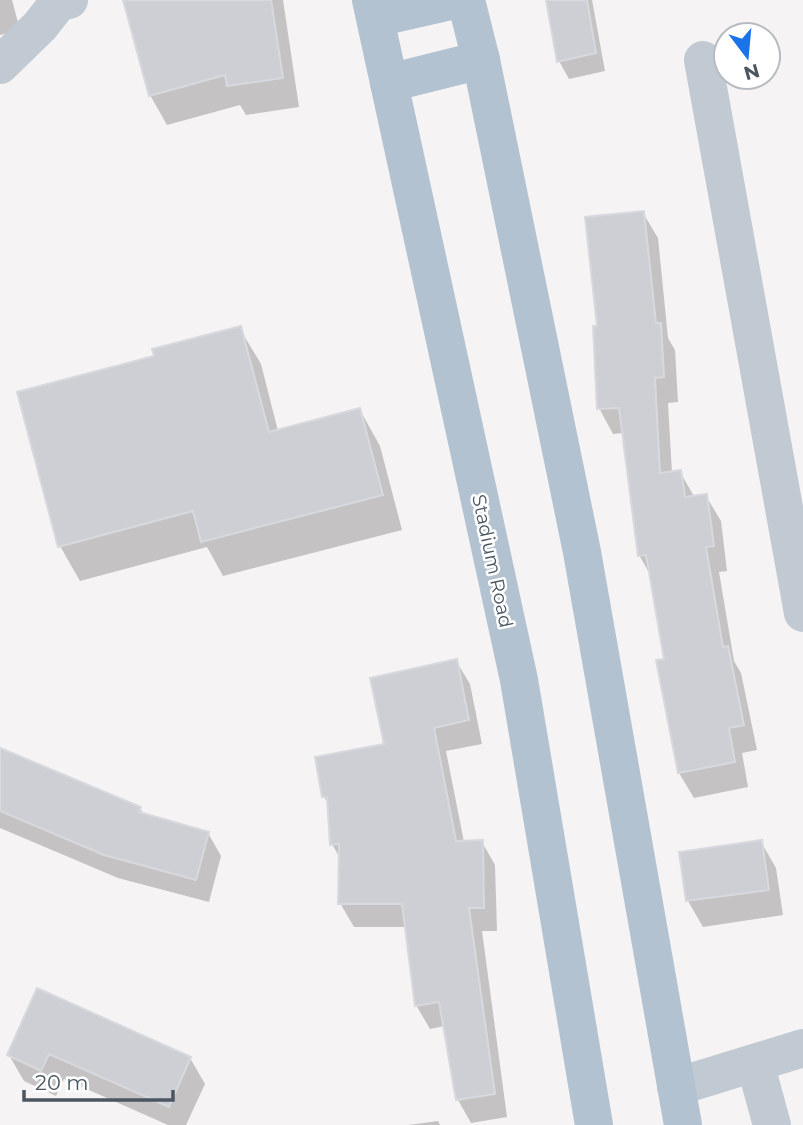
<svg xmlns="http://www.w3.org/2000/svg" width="803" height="1125" viewBox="0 0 803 1125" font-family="Montserrat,sans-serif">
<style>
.shadow{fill:#0003}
.building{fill:#cdcfd5;stroke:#d7d9de;stroke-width:2}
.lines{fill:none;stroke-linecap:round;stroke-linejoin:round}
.minor{stroke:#c1cad2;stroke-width:38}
.primary{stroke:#b3c2d1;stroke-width:38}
.labels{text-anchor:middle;stroke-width:5;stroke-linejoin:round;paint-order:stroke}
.street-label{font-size:19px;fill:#4a5661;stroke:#fff}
</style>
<rect width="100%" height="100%" fill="#f5f3f3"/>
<g class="shadow">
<polygon points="0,0 12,0 20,30 0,35"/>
<polygon points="125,0 283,0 299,107 246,115 240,105 167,125 150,95"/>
<polygon points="547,0 592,0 605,71 569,79 559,61"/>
<polygon points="643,213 658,238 668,338 675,350 678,402 668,403 672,473 680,472 695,498 706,496 721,521 727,571 719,572 734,661 741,673 757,750 742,753 748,787 694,798 679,773 666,660 651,576 639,555 624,433 613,434 599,408 599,328"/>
<polygon points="240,329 261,364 278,431 360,410 380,446 402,530 223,576 207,547 80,581 60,546 156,358"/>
<polygon points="456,661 470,684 482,744 446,751 464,842 482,842 495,865 497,931 482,931 507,1117 471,1123 458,1100 445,1026 430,1029 416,1005 407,927 354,927 340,903 341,860 332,844 330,806 324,797 387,745"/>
<polygon points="0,750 140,808 144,815 208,833 221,856 209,902 118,878 0,828"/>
<polygon points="761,842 776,868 783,915 703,927 688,901 681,854"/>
<polygon points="38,991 190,1058 205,1084 186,1125 168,1125 64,1079 56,1096 24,1081 9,1055"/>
<polygon points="438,1121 440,1125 408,1125"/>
</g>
<g class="building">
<polygon points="123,0 271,0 283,78 227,86 225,75 149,96"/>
<polygon points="546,0 587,0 596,53 557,62"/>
<polygon points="644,211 656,323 661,323 664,377 655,378 660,473 681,470 685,497 707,494 714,546 706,547 723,647 728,646 744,725 729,728 735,762 678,773 656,660 664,659 646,555 638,556 619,408 597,409 593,326 597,326 585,217"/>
<polygon points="241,326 269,432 360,408 383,495 201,542 193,511 58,547 17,392 154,356 152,349"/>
<polygon points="457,659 469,720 434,728 456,841 483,840 484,908 469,908 495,1094 456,1100 439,1002 415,1006 402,904 338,904 339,844 330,845 327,797 322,797 315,757 384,744 370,678"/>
<polygon points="0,748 141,807 139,812 209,832 196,880 104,855 0,811"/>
<polygon points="762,840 769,890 686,901 679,852"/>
<polygon points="37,988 191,1057 169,1107 49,1054 41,1071 7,1055"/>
</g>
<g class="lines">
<g class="minor">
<polyline points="703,60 803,613"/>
<polyline points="0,65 40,26 58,3 69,0"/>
<polyline points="755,1063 772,1125"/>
<polyline points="676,1087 803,1048"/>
</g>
<g class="primary">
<polyline points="371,0 519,680 594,1125"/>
<polyline points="466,0 481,60 582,552 683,1125"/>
<polyline points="376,18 455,0"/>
<polyline points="389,83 481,60"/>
</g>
</g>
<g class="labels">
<g class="street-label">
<text transform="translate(493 561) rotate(78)" y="7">Stadium Road</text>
</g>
</g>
<g transform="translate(747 56) rotate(164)"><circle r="33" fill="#ffffff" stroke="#b7bbc0" stroke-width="2"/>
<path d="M0-5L12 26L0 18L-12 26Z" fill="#1a73e8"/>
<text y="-10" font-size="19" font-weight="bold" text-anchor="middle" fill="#4a5661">N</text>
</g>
<path d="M24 1090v10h149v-10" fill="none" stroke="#4a5661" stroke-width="3.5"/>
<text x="35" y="1090" font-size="21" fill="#4a5661" stroke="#ffffff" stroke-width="5" paint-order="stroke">20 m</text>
</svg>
